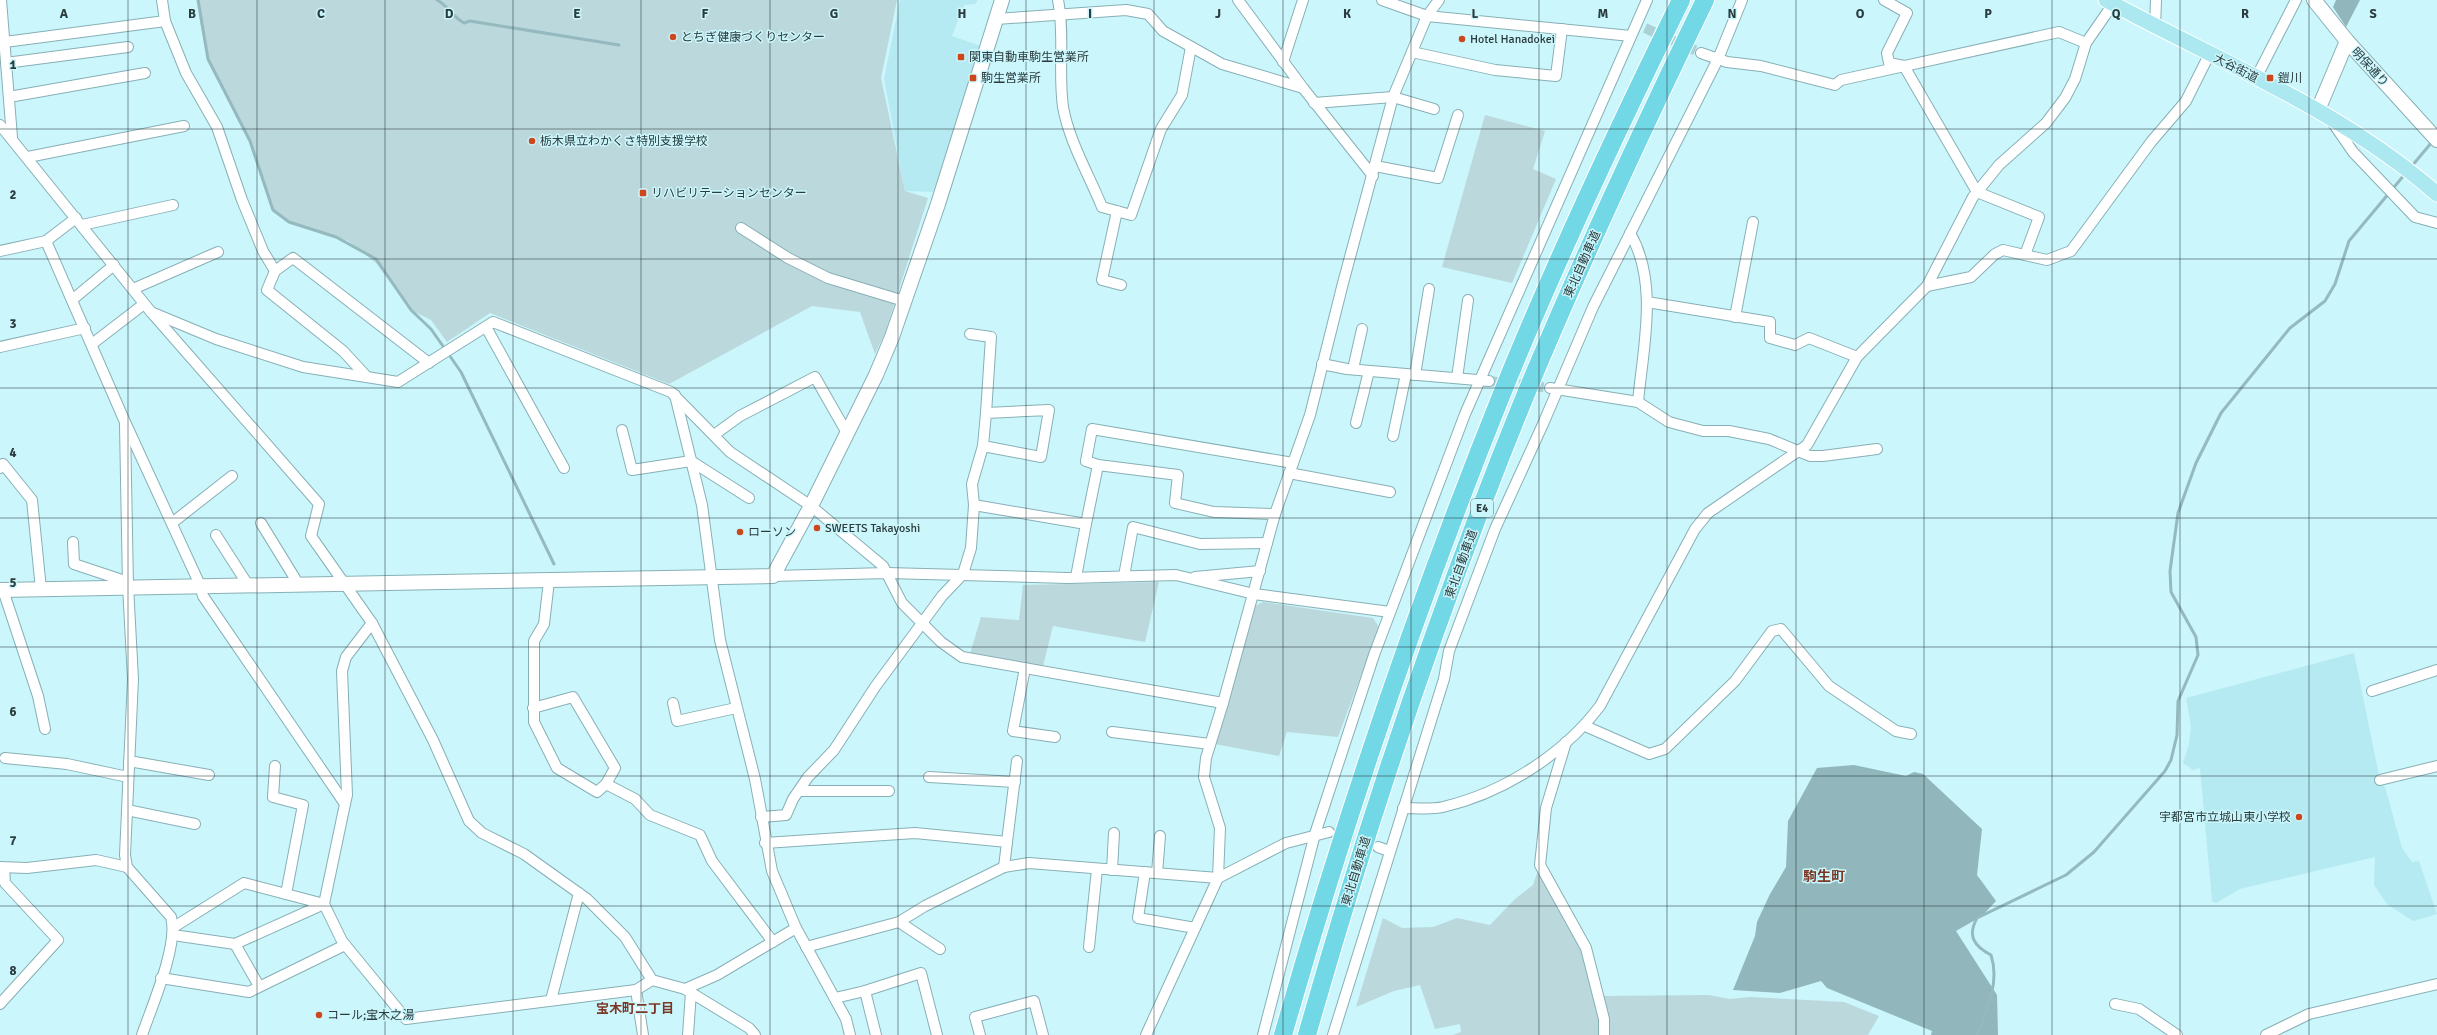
<svg xmlns="http://www.w3.org/2000/svg" width="2437" height="1035" viewBox="0 0 2437 1035" font-family="Signika,'Noto Sans JP',sans-serif">
<style>
.built{fill:#b6eaf2}
.green{fill:#bbd8dc}
.forest{fill:#91b6bb}
.lines{fill:none;stroke-linecap:round;stroke-linejoin:round}
.stream{stroke:#94b9be;stroke-width:3}
.street-tunnel{stroke:#abd1d6;stroke-width:10;stroke-dasharray:10 5;stroke-linecap:butt}
.street-casing{stroke:#87b0b6;stroke-width:12}
.secondary-casing{stroke:#87b0b6;stroke-width:16}
.primary-casing{stroke:#fff;stroke-width:17}
.highway-casing{stroke:#fff;stroke-width:20}
.street{stroke:#fff;stroke-width:10}
.secondary{stroke:#fff;stroke-width:14}
.primary{stroke:#abe8f0;stroke-width:15}
.highway{stroke:#73d8e6;stroke-width:18}
.grid{fill:none;stroke:#2a3c3e;stroke-width:1;stroke-opacity:0.55}
.poi-dot{fill:#ce461b;stroke:#cbf6fc;stroke-width:1.5}
.labels{text-anchor:middle;stroke-width:3;stroke-linejoin:round;paint-order:stroke}
.shield{fill:#cbf6fc;stroke:#5a7477;stroke-width:1}
.shield-label{font-size:11px;font-weight:bold;fill:#2a3c3e}
.poi-label{font-size:12px;fill:#2a3c3e;stroke:#cbf6fc;text-anchor:start}
.street-label{font-size:12px;fill:#2a3c3e;stroke:#cbf6fc}
.neighbourhood-label{font-size:13px;font-weight:bold;fill:#7b3724;stroke:#cbf6fc}
.quarter-label{font-size:14px;font-weight:bold;fill:#7b3724;stroke:#cbf6fc}
.grid-label{font-size:13px;text-anchor:middle;font-weight:bold;fill:#2a3c3e;stroke:#cbf6fc;stroke-width:3;stroke-linejoin:round;paint-order:stroke}
</style>
<rect width="100%" height="100%" fill="#cbf6fc"/>
<g class="built">
<polygon points="900,0 978,0 975,4 964,5 952,36 981,46 933,192 905,191 884,79"/>
<polygon points="2354,653 2380,780 2385,787 2402,848 2412,862 2419,861 2437,914 2413,921 2387,904 2374,885 2375,857 2240,889 2216,903 2212,901 2200,768 2193,770 2183,763 2189,744 2191,726 2186,698"/>
</g>
<g class="green">
<polygon points="199,0 897,0 881,78 905,191 928,198 885,333 875,354 860,312 812,306 669,384 490,313 447,342 431,320 411,310 376,263 348,241 289,222 273,210 250,141 208,59 200,22"/>
<polygon points="1485,115 1545,131 1533,169 1556,179 1512,283 1442,267"/>
<polygon points="1159,582 1145,642 1053,626 1043,666 970,654 981,617 1019,620 1023,585"/>
<polygon points="1263,602 1373,618 1379,627 1338,737 1287,732 1279,756 1215,744 1255,606"/>
<polygon points="1538,870 1589,959 1598,1004 1599,1035 1453,1035 1461,1032 1460,1024 1435,1029 1420,985 1394,991 1356,1007 1383,918 1402,928 1433,927 1457,918 1490,925 1515,899 1533,885"/>
<polygon points="1709,995 1730,999 1750,997 1844,1002 1879,1016 1868,1035 1609,1035 1603,996"/>
</g>
<g class="forest">
<polygon points="2336,0 2360,0 2346,27 2333,7"/>
<polygon points="1854,765 1906,776 1914,772 1923,774 1982,829 1977,875 1996,901 1982,916 1956,931 1997,995 1998,1035 1931,1035 1932,1031 1827,988 1821,981 1780,993 1733,990 1755,936 1757,922 1770,894 1786,867 1788,821 1817,768"/>
</g>
<g class="lines">
<g class="stream">
<polyline points="198,0 208,59 250,141 273,210 289,222 336,237 376,259 411,310 431,329 461,372 554,564"/>
<path d="M437,0C448,6 453,17 464,23L470,21L619,45"/>
<polyline points="2411,167 2432,142"/>
<path d="M1977,1035C1987,1010 2000,982 1991,955C1974,946 1967,936 1977,918L2066,875L2094,852L2165,771L2171,760L2177,735L2178,701L2198,655L2196,637L2171,592L2170,571L2178,513L2196,463L2221,413L2290,328L2325,301L2335,284L2349,241L2405,174"/>
</g>
<g class="street-tunnel">
<polyline points="1645,28 1701,53"/>
<polyline points="1489,381 1550,388"/>
<polyline points="1329,832 1369,844"/>
</g>
<g class="street-casing">
<g id="street">
<polyline points="1,0 12,137"/>
<polyline points="162,0 165,21 186,73 217,127 242,200 263,251 275,271"/>
<path d="M1058,0C1065,35 1058,72 1063,107C1069,141 1089,175 1102,207L1131,215L1161,129L1182,95L1191,47"/>
<polyline points="1238,0 1303,88 1373,176"/>
<polyline points="1382,0 1427,16 1631,36"/>
<polyline points="1884,0 1907,13 1887,53 1889,63 1904,66 1977,192 2039,217 2025,255"/>
<polyline points="996,19 1126,10 1148,14 1163,31 1222,64 1303,88"/>
<polyline points="2155,27 2156,0"/>
<polyline points="5,42 165,21"/>
<polyline points="1412,52 1495,70 1556,76 1562,29"/>
<polyline points="1701,53 1727,62 1761,66 1835,85 1841,80 2059,32 2086,43"/>
<polyline points="1283,62 1303,0"/>
<polyline points="6,63 128,47"/>
<polyline points="2256,78 2296,0"/>
<polyline points="9,97 145,73"/>
<polyline points="1314,103 1393,97 1434,109"/>
<polyline points="2333,123 2353,152 2415,217 2437,223"/>
<polyline points="0,125 151,312 319,504 311,536 372,623 433,740 469,821 482,833 524,854 587,899 625,937 652,980 685,989 749,1028 755,1035"/>
<polyline points="28,157 184,126"/>
<polyline points="1375,166 1438,178 1458,115"/>
<polyline points="1117,211 1102,280 1121,285"/>
<polyline points="82,225 173,205"/>
<polyline points="741,228 788,258 828,278 904,301"/>
<path d="M1630,233C1659,283 1643,347 1638,402"/>
<polyline points="46,241 125,422 200,585 203,596 345,804 324,904 342,941 406,1019 636,990"/>
<polyline points="0,251 46,241 76,218"/>
<polyline points="1927,286 1971,277 1995,254 2003,250 2047,260 2071,251 2151,142 2186,101 2209,55"/>
<polyline points="133,289 218,252"/>
<polyline points="72,300 114,265"/>
<polyline points="1647,302 1770,322 1770,338 1795,345 1809,338 1857,357"/>
<polyline points="151,312 216,339 303,367 398,382 493,322 671,392 730,452 811,506 883,566 902,603 941,642 962,657 1223,703 1275,514 1310,415 1343,283 1393,97 1427,16 1439,0"/>
<polyline points="1735,317 1753,222"/>
<polyline points="486,327 564,468"/>
<polyline points="970,334 991,337 986,413"/>
<polyline points="92,344 144,304"/>
<polyline points="0,347 85,328"/>
<polyline points="1322,364 1347,369 1489,381"/>
<polyline points="1353,369 1362,329"/>
<polyline points="1415,375 1429,289"/>
<polyline points="367,377 343,351 267,290 275,271 293,258 429,363"/>
<polyline points="1457,378 1468,300"/>
<polyline points="1550,388 1638,402 1669,422 1703,431 1729,431 1769,439 1810,456 1823,456 1877,449"/>
<polyline points="675,395 702,505 720,640 755,779 772,871 796,928 846,1019 850,1035"/>
<polyline points="1356,423 1369,371"/>
<path d="M125,425L128,586L133,679L125,855L127,867L171,917C179,944 152,1006 142,1035"/>
<polyline points="622,430 632,470 691,461 749,498"/>
<polyline points="714,435 740,416 815,377 847,433"/>
<polyline points="1393,436 1406,374"/>
<polyline points="0,468 3,464 32,500 41,589"/>
<polyline points="1289,473 1390,492"/>
<polyline points="974,505 1086,524 1076,577"/>
<polyline points="1275,514 1214,512 1175,503 1178,475 1098,465 1086,461 1092,429 1293,463"/>
<polyline points="172,523 232,476"/>
<polyline points="261,523 299,585"/>
<polyline points="1086,524 1098,465"/>
<polyline points="216,535 248,585"/>
<polyline points="73,542 74,564 128,582"/>
<polyline points="773,576 887,573 1068,578 1176,575 1254,594 1390,612"/>
<polyline points="1124,576 1133,527 1200,544 1267,543"/>
<polyline points="1195,577 1260,571"/>
<polyline points="3,590 38,696 45,729"/>
<polyline points="1025,668 1013,731 1055,737"/>
<polyline points="2372,691 2437,670"/>
<polyline points="673,703 677,721 736,708"/>
<polyline points="533,708 573,697 615,768 606,784 597,792 557,768 534,722 534,641 544,624 549,581"/>
<polyline points="1585,726 1649,754 1665,749 1735,681 1772,631 1781,629 1829,686 1896,731 1911,734"/>
<polyline points="1112,732 1210,744"/>
<polyline points="1566,742 1546,808 1540,865 1586,948 1604,1019 1604,1035"/>
<polyline points="5,758 67,764 128,777"/>
<polyline points="129,761 209,775"/>
<polyline points="275,766 273,797 303,805 286,894"/>
<polyline points="929,777 1015,782"/>
<polyline points="2380,780 2437,766"/>
<polyline points="606,784 635,799 650,815 700,835 712,861 773,942"/>
<polyline points="799,791 889,791"/>
<polyline points="345,804 347,795 342,671 346,657 372,623"/>
<path d="M1403,808C1416,808 1430,810 1443,807C1503,793 1563,755 1600,706L1695,529L1708,513L1807,445L1857,357L1927,286L1973,197L1999,165L2046,123L2065,98L2075,79L2086,43L2113,4"/>
<polyline points="127,810 195,824"/>
<polyline points="761,817 786,815 793,799 808,777 834,750 875,687 942,596 963,574 971,548 974,505 972,484 983,446 986,413 1049,410 1041,457 983,446"/>
<polyline points="1007,842 1017,761"/>
<polyline points="765,843 915,833 1007,842 1004,867 1029,863 1218,878 1286,843 1329,832"/>
<polyline points="1378,847 1389,851"/>
<polyline points="0,867 27,868 96,860 127,867"/>
<polyline points="1112,870 1114,833"/>
<polyline points="1145,872 1138,918 1195,928"/>
<polyline points="1157,873 1160,836"/>
<polyline points="899,922 940,949"/>
<polyline points="174,927 244,883 324,904"/>
<polyline points="173,935 235,944 324,904"/>
<polyline points="235,944 259,986"/>
<polyline points="806,947 899,922 925,906 1004,867"/>
<polyline points="1089,947 1097,869"/>
<polyline points="161,978 249,992 345,945"/>
<polyline points="685,989 717,975 796,928"/>
<polyline points="835,998 865,991"/>
<polyline points="551,1000 579,893"/>
<polyline points="0,1004 58,940 5,883 4,868"/>
<polyline points="2115,1004 2139,1009 2177,1035"/>
<polyline points="643,1035 636,990 652,980"/>
<polyline points="688,1035 691,992"/>
<polyline points="876,1035 865,991 921,973 937,1035"/>
<polyline points="980,1035 975,1017 1034,1001 1043,1035"/>
<polyline points="1146,1035 1218,878 1220,828 1204,777 1206,758 1223,703"/>
<polyline points="1263,1035 1315,834 1374,655 1465,414 1647,0"/>
<polyline points="1333,1035 1444,679 1449,651 1495,529 1543,424 1593,307 1718,59 1742,0"/>
<polyline points="2266,1035 2309,1014 2437,984"/>
</g>
</g>
<g class="secondary-casing">
<g id="secondary">
<polyline points="2314,0 2347,41 2437,140"/>
<polyline points="2318,110 2347,41"/>
<polyline points="0,590 773,576 811,506 876,375 892,337 938,204 1002,0"/>
</g>
</g>
<g class="primary-casing">
<path id="primary" d="M2106,0C2218,61 2340,109 2437,194"/>
</g>
<g class="highway-casing">
<g id="highway">
<path d="M1283,1035C1345,818 1417,605 1501,396C1555,262 1617,130 1681,0"/>
<path d="M1307,1035C1368,820 1439,608 1523,401C1579,265 1641,132 1705,0"/>
</g>
</g>
<use href="#street" class="street"/>
<use href="#secondary" class="secondary"/>
<use href="#primary" class="primary"/>
<use href="#highway" class="highway"/>
</g>
<path class="grid" d="M128,0V1035M257,0V1035M385,0V1035M513,0V1035M641,0V1035M770,0V1035M898,0V1035M1026,0V1035M1154,0V1035M1283,0V1035M1411,0V1035M1539,0V1035M1667,0V1035M1796,0V1035M1924,0V1035M2052,0V1035M2180,0V1035M2309,0V1035M0,129H2437M0,259H2437M0,388H2437M0,518H2437M0,647H2437M0,776H2437M0,906H2437"/>
<g class="poi-dot">
<circle cx="673" cy="37" r="4"/>
<circle cx="1462" cy="39" r="4"/>
<rect x="957" y="53" width="8" height="8" rx="2"/>
<rect x="969" y="74" width="8" height="8" rx="2"/>
<rect x="2266" y="74" width="8" height="8" rx="2"/>
<circle cx="532" cy="141" r="4"/>
<rect x="639" y="189" width="8" height="8" rx="2"/>
<circle cx="817" cy="528" r="4"/>
<circle cx="740" cy="532" r="4"/>
<circle cx="2299" cy="817" r="4"/>
<circle cx="319" cy="1015" r="4"/>
</g>
<g class="labels">
<rect class="shield" x="1471" y="499" width="22" height="18" rx="3"/>
<g class="shield-label">
<text x="1482" y="512">E4</text>
</g>
<g class="poi-label">
<text x="681" y="41">とちぎ健康づくりセンター</text>
<text x="1470" y="43">Hotel Hanadokei</text>
<text x="969" y="61">関東自動車駒生営業所</text>
<text x="981" y="82">駒生営業所</text>
<text x="2278" y="82">鎧川</text>
<text x="540" y="145">栃木県立わかくさ特別支援学校</text>
<text x="651" y="197">リハビリテーションセンター</text>
<text x="825" y="532">SWEETS Takayoshi</text>
<text x="748" y="536">ローソン</text>
<text x="2291" y="821" text-anchor="end">宇都宮市立城山東小学校</text>
<text x="327" y="1019">コール;宝木之湯</text>
</g>
<g class="street-label">
<text transform="translate(2370 67) rotate(47)" y="4">明保通り</text>
<text transform="translate(2236 68) rotate(27)" y="4">大谷街道</text>
<text transform="translate(1582 264) rotate(-66)" y="4">東北自動車道</text>
<text transform="translate(1461 564) rotate(-70)" y="4">東北自動車道</text>
<text transform="translate(1356 871) rotate(-73)" y="4">東北自動車道</text>
</g>
<g class="neighbourhood-label">
<text x="635" y="1013">宝木町二丁目</text>
</g>
<g class="quarter-label">
<text x="1824" y="881">駒生町</text>
</g>
</g>
<g class="grid-label">
<text x="64" y="18">A</text>
<text x="192" y="18">B</text>
<text x="321" y="18">C</text>
<text x="449" y="18">D</text>
<text x="577" y="18">E</text>
<text x="705" y="18">F</text>
<text x="834" y="18">G</text>
<text x="962" y="18">H</text>
<text x="1090" y="18">I</text>
<text x="1218" y="18">J</text>
<text x="1347" y="18">K</text>
<text x="1475" y="18">L</text>
<text x="1603" y="18">M</text>
<text x="1732" y="18">N</text>
<text x="1860" y="18">O</text>
<text x="1988" y="18">P</text>
<text x="2116" y="18">Q</text>
<text x="2245" y="18">R</text>
<text x="2373" y="18">S</text>
<text x="13" y="69">1</text>
<text x="13" y="199">2</text>
<text x="13" y="328">3</text>
<text x="13" y="457">4</text>
<text x="13" y="587">5</text>
<text x="13" y="716">6</text>
<text x="13" y="845">7</text>
<text x="13" y="975">8</text>
</g>
</svg>
